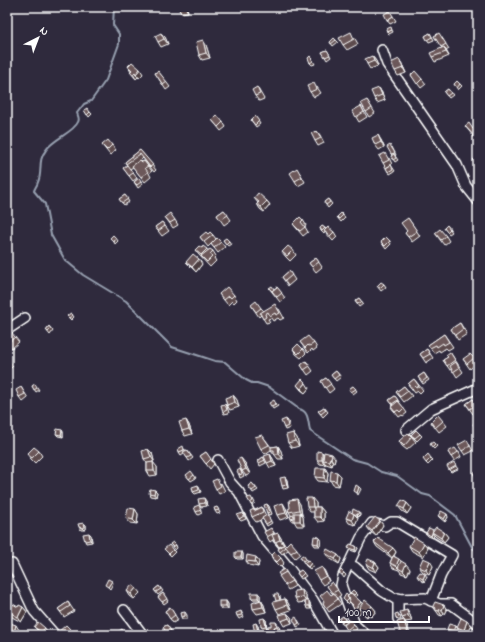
<svg xmlns="http://www.w3.org/2000/svg" width="485" height="642" viewBox="0 0 485 642" font-family="'Indie Flower',sans-serif">
<style>
.lines{fill:none;stroke-linecap:round;stroke-linejoin:round}
.stream{stroke:#97a0b0;stroke-width:2}
.minor-casing{stroke:#fff;stroke-width:12}
.minor{stroke:#2f2a3d;stroke-width:9}
.wall{fill:#5d4c4d;stroke:#fff}
.shaded-wall{fill:#4c3e3f;stroke:#fff}
.building{fill:#6c585a;stroke:#fff}
</style>
<rect width="100%" height="100%" fill="#2f2a3d"/>
<filter id="ink" filterUnits="userSpaceOnUse"><feTurbulence type="fractalNoise" baseFrequency=".025" numOctaves="2"/><feDisplacementMap in="SourceGraphic" scale="8" xChannelSelector="R" yChannelSelector="G"/><feConvolveMatrix kernelMatrix="1 2 1 2 8 2 1 2 1" color-interpolation-filters="sRGB"/></filter>
<g filter="url(#ink)">
<g class="lines">
<path class="stream" d="M114,7L113,25L119,34V44L106,80L91,101L84,104L77,113C78,116 80,119 78,122C74,132 53,139 46,150C37,161 43,171 38,182C37,186 35,187 34,191L45,204L51,235L65,260L83,275L126,301L172,347L203,357L215,361L225,362L246,380L252,383H257L269,387L299,409C309,411 308,422 310,431L352,459L367,463L381,472L397,476L422,494L430,496L455,515L472,547L478,553"/>
<g class="minor-casing">
<g id="minor">
<polyline points="382,50 387,64 457,165 466,186 478,201"/>
<polyline points="7,330 25,318"/>
<polyline points="406,430 431,409 478,388"/>
<polyline points="218,460 230,482 239,492 262,536 285,563 313,600 333,635"/>
<polyline points="12,564 34,611 55,635"/>
<polyline points="349,564 355,567 382,591 395,599 425,598 439,604 451,604 478,624"/>
<polyline points="398,598 398,619"/>
<polyline points="124,610 143,635"/>
<polyline points="366,635 355,625 341,585 343,576 361,538 372,523 385,526 391,522 397,522 452,555 441,575 431,601"/>
</g>
</g>
<use href="#minor" class="minor"/>
</g>
<g class="wall">
<polygon points="187,7 188,12 181,13 178,8"/>
<polygon points="298,7 303,7 304,8 300,10"/>
<polygon points="318,7 329,7 322,12"/>
<polygon points="393,16 396,21 390,24 387,20"/>
<polygon points="392,30 393,32 389,34 387,32"/>
<polygon points="430,33 434,40 429,42 425,36"/>
<polygon points="434,36 442,38 449,49 446,51 449,56 435,62 432,57 442,48"/>
<polygon points="165,37 168,44 161,47 158,42"/>
<polygon points="354,37 358,44 347,50 343,45"/>
<polygon points="336,40 338,42 333,46 330,42"/>
<polygon points="206,45 210,58 202,60 199,55"/>
<polygon points="327,50 331,57 327,60 322,52"/>
<polygon points="310,56 315,64 312,65 310,63"/>
<polygon points="372,56 376,61 378,66 370,69 367,64"/>
<polygon points="399,59 402,64 406,73 398,76 395,71"/>
<polygon points="128,66 143,74 139,78 138,77 136,79 130,72 131,71"/>
<polygon points="158,71 170,87 166,90 155,73"/>
<polygon points="411,75 422,79 426,84 421,88"/>
<polygon points="454,84 460,84 462,86 458,90"/>
<polygon points="257,87 264,99 259,101 255,96"/>
<polygon points="317,87 321,93 314,97 310,92"/>
<polygon points="379,88 382,93 385,100 377,103 374,98"/>
<polygon points="448,89 453,95 449,98 444,92"/>
<polygon points="367,100 375,113 369,117 366,112"/>
<polygon points="361,106 367,117 359,122 356,117"/>
<polygon points="84,110 90,112 92,114 89,117"/>
<polygon points="255,116 260,124 256,127 251,120"/>
<polygon points="212,120 223,122 226,127 221,131"/>
<polygon points="465,126 473,129 478,130 478,142"/>
<polygon points="317,131 320,135 324,143 318,146 315,141"/>
<polygon points="381,140 384,147 379,150 375,145"/>
<polygon points="102,145 112,145 116,150 110,155"/>
<polygon points="392,147 396,155 395,156 398,160 395,162 391,156 392,155 391,154"/>
<polygon points="140,150 156,170 154,172 143,158 140,161 142,162 144,161 152,171 149,173 151,177 145,182 133,167 130,169 137,178 133,181 123,168 127,165 125,162"/>
<polygon points="389,158 392,164 386,168 383,163"/>
<polygon points="391,165 395,171 390,174 386,168"/>
<polygon points="300,173 305,182 298,186 295,181"/>
<polygon points="139,178 143,184 138,188 134,182"/>
<polygon points="125,195 129,202 124,205 119,199"/>
<polygon points="254,198 267,201 270,205 264,212 260,209 257,204 258,203"/>
<polygon points="328,199 332,204 328,208 324,202"/>
<polygon points="224,210 231,220 224,225 217,215"/>
<polygon points="343,215 345,218 341,222 337,217"/>
<polygon points="165,217 175,220 178,225 173,228"/>
<polygon points="408,218 420,236 412,242 405,233 407,232"/>
<polygon points="303,220 306,225 305,227 308,232 303,236 293,224"/>
<polygon points="162,222 169,231 162,236 155,227"/>
<polygon points="447,225 452,232 449,234 444,228"/>
<polygon points="322,226 326,229 334,232 337,237 333,241 325,232 324,234 321,231 320,228"/>
<polygon points="435,233 446,236 449,241 444,245"/>
<polygon points="208,234 213,235 216,239 221,242 225,247 218,253 211,244 208,247 200,237"/>
<polygon points="223,240 229,241 231,244 228,246"/>
<polygon points="390,241 391,244 386,249 381,242"/>
<polygon points="202,248 208,250 213,251 216,256 214,258 216,261 210,267 199,255 195,250"/>
<polygon points="293,250 296,255 290,261 286,257 282,252"/>
<polygon points="316,258 322,267 316,272 309,263"/>
<polygon points="186,262 202,264 196,272"/>
<polygon points="289,271 295,280 288,286 282,277"/>
<polygon points="384,284 386,287 381,291 377,286"/>
<polygon points="277,287 285,298 280,302 269,288 274,289"/>
<polygon points="219,294 234,295 237,300 234,303 232,301 228,305"/>
<polygon points="359,298 363,304 359,307 355,301"/>
<polygon points="251,305 261,308 264,311 279,309 284,318 280,320 278,318 273,321 271,318 268,319 270,322 266,323 261,315 259,317"/>
<polygon points="71,313 74,317 71,320 67,316"/>
<polygon points="460,323 467,334 458,340 451,329"/>
<polygon points="49,326 53,331 50,335 46,330"/>
<polygon points="444,334 453,347 448,350 446,348 440,352 439,350 434,353 428,345"/>
<polygon points="7,335 15,337 19,342 12,348 7,342"/>
<polygon points="300,342 314,343 317,348 313,351 312,349 308,353"/>
<polygon points="293,349 303,349 306,353 301,358 296,354"/>
<polygon points="427,349 433,358 426,363 420,354"/>
<polygon points="450,352 463,372 457,377 452,369 450,370 443,360 448,357"/>
<polygon points="474,358 477,363 470,369 463,359"/>
<polygon points="306,361 313,371 308,375 301,365"/>
<polygon points="7,363 11,364 13,366 10,369 7,366"/>
<polygon points="336,371 341,377 336,381 331,375"/>
<polygon points="424,373 429,380 423,384 418,377"/>
<polygon points="326,378 334,389 329,393 321,381"/>
<polygon points="414,379 423,390 420,393 418,391 415,393 408,384"/>
<polygon points="35,384 39,390 36,392 32,386"/>
<polygon points="297,385 309,388 305,393 301,390"/>
<polygon points="353,386 357,391 353,394 349,389"/>
<polygon points="404,386 412,396 404,402 396,392"/>
<polygon points="21,387 28,398 23,402 19,397"/>
<polygon points="233,395 237,400 239,407 230,410 227,405"/>
<polygon points="395,396 407,413 403,416 402,415 399,417 391,407 393,405 389,400"/>
<polygon points="473,399 478,405 478,411 473,414 466,404"/>
<polygon points="276,403 278,406 273,409 271,406"/>
<polygon points="225,404 227,406 229,413 224,414 223,412"/>
<polygon points="324,407 328,412 323,417 318,411"/>
<polygon points="286,419 288,421 290,428 285,430 284,428"/>
<polygon points="186,420 189,425 192,434 185,436 182,431"/>
<polygon points="443,421 447,426 439,432 431,422"/>
<polygon points="62,430 63,432 63,437 58,436 56,434"/>
<polygon points="293,433 297,438 299,446 292,448 288,443"/>
<polygon points="420,434 422,436 417,441 411,435"/>
<polygon points="262,435 271,447 278,446 281,451 283,459 278,459 271,450 265,454 261,449"/>
<polygon points="412,437 416,442 407,450 402,446 399,441"/>
<polygon points="467,440 473,451 465,455 462,451"/>
<polygon points="148,449 152,453 154,461 151,463 157,467 157,475 150,476 147,471 147,463 144,459"/>
<polygon points="185,449 185,451 187,450 193,458 189,461 184,453 181,455 179,452"/>
<polygon points="39,451 42,456 35,463 31,459 27,454"/>
<polygon points="206,452 214,464 210,469 200,456"/>
<polygon points="448,452 459,452 461,457 454,461"/>
<polygon points="270,454 273,459 276,466 270,468 267,463"/>
<polygon points="324,454 335,458 334,463 333,462 332,466 326,464 325,463 325,465 320,464 317,460"/>
<polygon points="263,457 266,463 260,466 258,461"/>
<polygon points="245,463 250,474 246,476 242,471"/>
<polygon points="455,465 458,469 451,472 449,470"/>
<polygon points="325,468 328,473 327,482 318,481 315,477"/>
<polygon points="240,469 244,476 240,478 239,475"/>
<polygon points="337,472 341,476 339,486 333,485 330,480"/>
<polygon points="186,475 194,475 196,478 191,481"/>
<polygon points="285,477 287,480 288,488 283,489 282,486"/>
<polygon points="221,483 225,491 219,494 216,489"/>
<polygon points="252,483 258,490 253,493 248,486"/>
<polygon points="198,485 199,487 201,492 195,494 193,492"/>
<polygon points="155,490 157,492 156,497 150,496 149,493"/>
<polygon points="253,499 255,503 251,505 250,503"/>
<polygon points="206,501 207,506 201,507 199,504"/>
<polygon points="316,503 316,507 320,507 324,512 324,521 318,522 314,517 314,512 310,512 307,507"/>
<polygon points="407,503 411,508 407,514 402,511 398,506"/>
<polygon points="267,504 269,506 272,514 268,515 267,513"/>
<polygon points="300,504 302,515 303,517 304,526 297,526 294,521 292,521 291,519 291,515 289,512 290,508"/>
<polygon points="217,507 220,513 217,514 215,511"/>
<polygon points="262,507 266,516 267,515 272,523 267,526 263,519 256,522 252,517 255,510"/>
<polygon points="200,508 202,513 198,515 196,512"/>
<polygon points="286,508 289,517 280,520 277,515"/>
<polygon points="135,509 138,514 137,524 130,523 126,518"/>
<polygon points="352,512 360,514 359,517 356,516 358,518 355,525 349,523 346,518"/>
<polygon points="244,515 246,519 241,521 239,519"/>
<polygon points="438,516 448,517 445,522 440,518"/>
<polygon points="380,521 383,525 376,536 371,532 367,527"/>
<polygon points="84,523 86,525 86,529 85,530 81,530 79,527"/>
<polygon points="271,528 275,534 281,538 284,544 297,549 300,554 295,558 288,550 282,554 278,549 283,545 279,547 274,539 270,542 267,537"/>
<polygon points="433,530 444,532 448,537 444,542 436,537 434,535 433,538 428,536 426,533"/>
<polygon points="91,535 92,542 86,543 85,541"/>
<polygon points="319,537 321,539 320,546 315,546 313,543"/>
<polygon points="374,542 393,548 396,552 394,556 410,569 407,575 401,573 399,570 393,568 390,563 392,558 377,547"/>
<polygon points="170,544 176,545 177,548 175,550"/>
<polygon points="409,546 428,548 423,557 412,551"/>
<polygon points="348,548 358,548 356,552 350,550"/>
<polygon points="164,549 173,550 175,552 171,556"/>
<polygon points="242,552 243,554 243,559 237,559 235,557"/>
<polygon points="325,553 338,555 341,559 339,564 329,558"/>
<polygon points="303,555 307,561 311,563 313,565 310,569 306,566 300,557"/>
<polygon points="271,556 281,558 284,563 280,567 274,561"/>
<polygon points="246,561 259,562 258,567 249,565"/>
<polygon points="375,562 379,567 376,572 369,569 366,564"/>
<polygon points="433,566 429,575 423,572 419,567"/>
<polygon points="322,567 325,572 329,581 323,585 319,580"/>
<polygon points="284,569 295,586 288,590 285,585"/>
<polygon points="301,570 306,576 301,579 297,573"/>
<polygon points="417,576 427,577 424,582 419,579"/>
<polygon points="332,582 341,595 337,598 341,604 329,612 323,603 333,594 327,586"/>
<polygon points="159,586 163,591 158,595 154,590"/>
<polygon points="127,591 140,593 134,599 130,596"/>
<polygon points="163,593 168,601 164,604 158,597"/>
<polygon points="258,593 260,595 260,600 253,600 251,598"/>
<polygon points="306,595 306,601 310,603 311,609 307,609 306,606 305,602 298,603 295,598"/>
<polygon points="358,595 356,597 362,604 372,606 376,611 371,617 368,615 367,617 361,612 359,614 355,611 350,602 348,604 343,599 348,596"/>
<polygon points="280,596 281,600 285,599 288,603 291,610 279,614 276,609 276,601"/>
<polygon points="261,600 264,605 266,612 257,614 253,609"/>
<polygon points="226,601 228,604 228,609 221,609 219,606"/>
<polygon points="68,602 74,611 64,617 58,609"/>
<polygon points="433,606 447,610 445,614 444,614 442,616 439,615"/>
<polygon points="18,607 23,607 27,612 21,622 12,617 9,612"/>
<polygon points="170,607 178,620 173,623 165,611"/>
<polygon points="241,611 244,617 239,619 237,616"/>
<polygon points="185,612 187,615 187,619 182,619 181,617"/>
<polygon points="410,615 412,621 405,622 407,625 410,635 401,635 404,620 402,618"/>
<polygon points="343,616 347,622 343,625 339,619"/>
<polygon points="400,616 401,620 398,620 396,618"/>
<polygon points="291,617 292,623 284,626 281,621"/>
<polygon points="266,620 267,629 263,629 261,627"/>
<polygon points="298,620 301,625 297,627 296,625"/>
<polygon points="7,623 19,630 18,635 11,635 9,634 7,632"/>
<polygon points="354,624 357,629 351,634 344,625"/>
<polygon points="167,625 173,634 171,635 168,635 163,627"/>
<polygon points="258,626 260,634 257,635 255,633"/>
<polygon points="268,626 279,626 280,631 278,631 278,635 270,635"/>
<polygon points="456,626 459,631 458,635 454,635 450,634 447,629"/>
<polygon points="471,626 467,635 461,632 457,627"/>
<polygon points="34,627 48,633 46,635 41,635 38,631"/>
<polygon points="122,629 127,635 122,635"/>
</g>
<g class="shaded-wall">
<polygon points="185,7 187,7 188,12"/>
<polygon points="161,33 165,37 168,44 164,39"/>
<polygon points="203,40 206,45 210,58 206,53"/>
<polygon points="444,47 447,52 449,56 446,52"/>
<polygon points="372,56 376,61 378,66 374,61"/>
<polygon points="399,59 402,64 406,73 403,68"/>
<polygon points="140,69 143,74 139,78 136,74"/>
<polygon points="135,72 138,77 136,79 133,74"/>
<polygon points="379,88 382,93 385,100 382,95"/>
<polygon points="378,135 381,140 384,147 381,142"/>
<polygon points="267,201 270,205 264,212 261,207"/>
<polygon points="116,238 118,241 115,244 114,242"/>
<polygon points="199,259 202,264 196,272 192,267"/>
<polygon points="306,383 309,388 305,393 301,389"/>
<polygon points="233,395 237,400 239,407 235,402"/>
<polygon points="186,420 189,425 192,434 189,429"/>
<polygon points="62,430 63,432 63,437 61,435"/>
<polygon points="293,433 297,438 299,446 295,441"/>
<polygon points="435,444 437,446 434,449 432,447"/>
<polygon points="278,446 281,451 283,459 279,454"/>
<polygon points="148,449 152,453 154,461 151,457"/>
<polygon points="322,452 326,457 323,460 325,463 325,465 322,460"/>
<polygon points="270,454 273,459 276,466 272,461"/>
<polygon points="332,454 335,458 334,463 331,458"/>
<polygon points="241,458 245,463 250,474 246,469"/>
<polygon points="330,458 333,462 332,466 329,461"/>
<polygon points="431,458 433,460 428,465 426,463"/>
<polygon points="153,462 157,467 157,475 154,471"/>
<polygon points="325,468 328,473 327,482 324,478"/>
<polygon points="337,472 341,476 339,486 336,481"/>
<polygon points="285,477 287,480 288,488 287,485"/>
<polygon points="359,487 361,489 358,495 357,493"/>
<polygon points="155,490 157,492 156,497 154,494"/>
<polygon points="204,498 206,501 207,506 205,503"/>
<polygon points="312,498 316,503 316,512 313,507"/>
<polygon points="297,499 300,504 302,515 299,510"/>
<polygon points="283,503 286,508 289,517 286,513"/>
<polygon points="407,503 411,508 407,514 404,509"/>
<polygon points="320,507 324,512 324,521 320,517"/>
<polygon points="135,509 138,514 137,524 133,520"/>
<polygon points="359,512 360,514 359,517 357,515"/>
<polygon points="300,513 303,517 304,526 300,521"/>
<polygon points="354,514 358,518 355,525 352,520"/>
<polygon points="447,514 448,517 445,522 444,519"/>
<polygon points="380,521 383,525 376,536 372,531"/>
<polygon points="84,523 86,525 86,529 85,530 83,528"/>
<polygon points="444,532 448,537 444,542 441,538"/>
<polygon points="89,533 91,535 92,542 90,540"/>
<polygon points="278,533 281,538 284,545 280,540"/>
<polygon points="433,533 434,535 433,538 431,536"/>
<polygon points="319,537 321,539 320,546 318,544"/>
<polygon points="424,543 428,548 423,557 419,552"/>
<polygon points="356,546 358,548 356,552 355,550"/>
<polygon points="393,548 396,552 392,558 388,553"/>
<polygon points="242,552 243,554 243,559 241,557"/>
<polygon points="338,555 341,559 339,564 335,559"/>
<polygon points="256,557 259,562 258,567 255,562"/>
<polygon points="399,559 403,563 398,568 396,566"/>
<polygon points="430,561 433,566 429,575 426,570"/>
<polygon points="375,562 379,567 376,572 373,568"/>
<polygon points="311,563 313,565 310,569 308,567"/>
<polygon points="406,564 410,569 407,575 403,571"/>
<polygon points="322,567 325,572 329,581 326,576"/>
<polygon points="344,573 346,575 344,578 342,575"/>
<polygon points="425,574 427,577 424,582 423,579"/>
<polygon points="112,581 113,583 110,589 108,587"/>
<polygon points="136,588 140,593 134,599 131,594"/>
<polygon points="302,590 306,595 306,602 303,597"/>
<polygon points="258,593 260,595 260,600 258,598"/>
<polygon points="356,593 358,595 355,598 353,596"/>
<polygon points="285,599 288,603 291,610 287,605"/>
<polygon points="349,599 350,601 349,601 350,602 348,604 346,602"/>
<polygon points="261,600 264,605 266,612 263,607"/>
<polygon points="226,601 228,604 228,609 226,606"/>
<polygon points="309,601 310,603 311,609 309,606"/>
<polygon points="361,602 365,607 359,608 361,612 359,614 355,609"/>
<polygon points="444,605 447,610 445,614 442,610"/>
<polygon points="372,606 376,611 371,617 367,612"/>
<polygon points="23,607 27,612 21,622 18,617"/>
<polygon points="440,609 444,614 442,616 439,611"/>
<polygon points="365,610 368,615 367,617 363,612"/>
<polygon points="407,610 410,615 412,621 408,616"/>
<polygon points="287,613 291,617 292,623 289,618"/>
<polygon points="264,618 266,620 267,629 266,626"/>
<polygon points="404,620 407,625 410,635 409,635 408,634"/>
<polygon points="467,621 471,626 467,635 464,630"/>
<polygon points="276,622 279,626 280,631 277,626"/>
<polygon points="256,623 258,626 260,634 258,632"/>
<polygon points="16,625 19,630 18,635 16,635 14,632"/>
<polygon points="456,626 459,631 458,635 457,635 454,631"/>
<polygon points="274,627 278,631 278,635 277,635 275,633"/>
<polygon points="45,628 48,633 46,635 42,635 41,632"/>
</g>
<g class="building">
<polygon points="178,7 185,7 178,8"/>
<polygon points="390,11 393,16 387,20 384,14"/>
<polygon points="391,27 392,30 387,32 386,29"/>
<polygon points="351,32 354,39 343,45 339,38"/>
<polygon points="161,33 164,39 158,42 155,36"/>
<polygon points="430,33 432,37 427,40 425,36"/>
<polygon points="439,33 446,44 441,47 434,36"/>
<polygon points="334,38 336,40 331,44 330,42"/>
<polygon points="203,40 206,53 199,55 196,42"/>
<polygon points="444,47 446,52 432,57 430,53"/>
<polygon points="327,50 330,55 325,57 322,52"/>
<polygon points="310,56 313,61 310,63 308,58"/>
<polygon points="372,56 374,61 367,64 365,59"/>
<polygon points="399,59 403,68 395,71 391,63"/>
<polygon points="132,62 140,69 136,74 135,72 133,74 130,72 132,70 128,66"/>
<polygon points="158,71 167,82 163,85 155,73"/>
<polygon points="415,71 422,79 417,84 411,75"/>
<polygon points="457,81 460,84 457,88 454,84"/>
<polygon points="314,83 317,89 310,92 307,86"/>
<polygon points="257,87 260,94 255,96 252,90"/>
<polygon points="379,88 382,95 374,98 371,91"/>
<polygon points="448,89 451,93 447,96 444,92"/>
<polygon points="367,100 372,108 366,112 361,103"/>
<polygon points="361,106 364,112 356,117 352,111"/>
<polygon points="87,108 90,112 87,115 84,110"/>
<polygon points="217,115 223,122 218,127 212,120"/>
<polygon points="255,116 259,121 255,125 251,120"/>
<polygon points="478,118 478,123 477,124 474,121"/>
<polygon points="469,123 473,129 476,127 478,130 478,139 477,139 465,126"/>
<polygon points="317,131 321,138 315,141 311,133"/>
<polygon points="378,135 381,142 375,145 372,138"/>
<polygon points="108,140 112,145 107,150 102,145"/>
<polygon points="390,145 395,153 391,154 387,147"/>
<polygon points="140,150 153,165 150,167 140,154 126,164 125,162"/>
<polygon points="385,153 389,160 383,163 379,156"/>
<polygon points="394,154 396,158 393,160 391,156"/>
<polygon points="478,155 478,165 473,160"/>
<polygon points="140,160 142,162 144,161 148,166 145,168 148,172 141,177 132,166"/>
<polygon points="127,165 133,173 129,176 123,168"/>
<polygon points="391,165 393,169 388,172 386,168"/>
<polygon points="297,168 302,177 295,181 290,173"/>
<polygon points="139,178 141,182 137,185 134,182"/>
<polygon points="258,193 267,201 261,207 257,204 259,202 254,198"/>
<polygon points="125,195 128,199 122,203 119,199"/>
<polygon points="328,199 330,202 326,205 324,202"/>
<polygon points="224,210 228,215 220,220 217,215"/>
<polygon points="170,213 175,220 170,223 165,217"/>
<polygon points="341,213 343,215 339,219 337,217"/>
<polygon points="300,217 303,220 301,222 305,227 300,231 293,224"/>
<polygon points="408,218 417,231 408,237 405,233 407,231 401,223"/>
<polygon points="162,222 165,226 158,231 155,227"/>
<polygon points="447,225 450,229 447,232 444,228"/>
<polygon points="322,226 325,228 322,231 320,228"/>
<polygon points="328,227 334,232 330,236 324,231"/>
<polygon points="440,229 446,236 441,240 435,233"/>
<polygon points="206,232 208,234 210,232 213,235 204,242 200,237"/>
<polygon points="113,235 116,238 114,242 110,238"/>
<polygon points="386,237 390,241 385,246 381,242"/>
<polygon points="217,238 221,242 214,248 211,244"/>
<polygon points="226,238 229,241 226,244 223,240"/>
<polygon points="199,246 202,248 203,246 207,249 201,255 195,250"/>
<polygon points="288,246 293,250 287,256 282,252"/>
<polygon points="210,249 213,251 210,254 213,256 207,262 201,256"/>
<polygon points="193,254 199,259 192,267 186,262"/>
<polygon points="316,258 319,262 312,267 309,263"/>
<polygon points="289,271 292,275 285,281 282,277"/>
<polygon points="381,282 384,284 380,288 377,286"/>
<polygon points="272,286 274,289 272,291 269,288"/>
<polygon points="227,287 234,295 231,298 229,296 224,300 219,294"/>
<polygon points="277,287 282,293 277,297 272,291"/>
<polygon points="359,298 362,302 357,304 355,301"/>
<polygon points="256,301 261,308 256,312 251,305"/>
<polygon points="275,304 280,313 276,315 275,313 270,316 268,312 265,314 266,317 263,319 260,313"/>
<polygon points="71,313 73,315 69,318 67,316"/>
<polygon points="460,323 463,329 455,335 451,329"/>
<polygon points="49,326 51,329 48,332 46,330"/>
<polygon points="11,332 15,337 8,343 7,341 7,335"/>
<polygon points="444,334 449,342 444,345 443,343 437,347 436,345 430,348 428,345"/>
<polygon points="308,336 314,343 310,346 308,345 305,348 300,342"/>
<polygon points="298,344 303,349 298,354 293,349"/>
<polygon points="427,349 430,354 423,358 420,354"/>
<polygon points="450,352 455,360 447,366 443,360 448,357 446,355"/>
<polygon points="470,354 474,358 467,364 463,359"/>
<polygon points="9,361 11,364 8,367 7,365 7,363"/>
<polygon points="306,361 310,366 304,370 301,365"/>
<polygon points="456,362 459,368 453,372 450,366"/>
<polygon points="336,371 339,375 334,379 331,375"/>
<polygon points="424,373 427,378 422,382 418,377"/>
<polygon points="326,378 331,384 325,388 321,381"/>
<polygon points="302,379 306,383 301,389 297,385"/>
<polygon points="414,379 419,386 416,388 415,386 412,389 408,384"/>
<polygon points="35,384 37,388 34,390 32,386"/>
<polygon points="353,386 356,389 351,392 349,389"/>
<polygon points="404,386 408,391 400,397 396,392"/>
<polygon points="21,387 25,394 19,397 16,390"/>
<polygon points="233,395 235,402 227,405 225,398"/>
<polygon points="395,396 398,400 392,404 389,400"/>
<polygon points="473,399 477,404 470,409 466,404"/>
<polygon points="274,400 276,404 271,406 269,403"/>
<polygon points="398,401 404,408 400,412 398,410 395,412 391,407"/>
<polygon points="225,404 227,410 223,412 221,405"/>
<polygon points="324,407 326,410 321,414 318,411"/>
<polygon points="438,415 443,421 435,428 431,422"/>
<polygon points="286,419 288,426 284,428 281,421"/>
<polygon points="186,420 189,429 182,431 179,422"/>
<polygon points="477,421 478,422 478,432 473,424"/>
<polygon points="57,429 62,430 61,435 56,434"/>
<polygon points="416,430 420,434 415,438 411,435"/>
<polygon points="293,433 295,441 288,443 286,435"/>
<polygon points="408,433 412,437 404,446 399,441"/>
<polygon points="262,435 269,445 261,449 255,437"/>
<polygon points="467,440 470,446 462,451 458,445"/>
<polygon points="433,442 435,444 432,447 430,444"/>
<polygon points="183,446 184,450 179,452 178,449"/>
<polygon points="278,446 279,454 274,454 274,450 271,450 271,447"/>
<polygon points="34,447 39,451 32,458 27,454"/>
<polygon points="455,448 458,452 451,457 448,452"/>
<polygon points="148,449 151,457 144,459 142,451"/>
<polygon points="187,450 191,456 187,458 183,452"/>
<polygon points="317,451 322,452 322,460 317,460"/>
<polygon points="206,452 211,459 206,464 200,456"/>
<polygon points="324,452 332,454 331,458 330,458 329,461 323,460"/>
<polygon points="270,454 272,461 267,463 264,456"/>
<polygon points="428,454 431,458 426,463 423,459"/>
<polygon points="263,457 265,460 259,463 258,461"/>
<polygon points="241,458 246,469 242,471 237,460"/>
<polygon points="153,462 154,471 147,471 147,463"/>
<polygon points="454,462 456,466 449,470 447,466"/>
<polygon points="316,468 325,468 324,478 315,477"/>
<polygon points="240,469 242,474 239,475 237,471"/>
<polygon points="478,470 478,480 477,480 473,473"/>
<polygon points="191,471 194,475 189,479 186,475"/>
<polygon points="331,471 337,472 336,481 330,480"/>
<polygon points="285,477 287,485 282,486 280,478"/>
<polygon points="217,479 221,486 216,489 212,481"/>
<polygon points="252,483 256,488 252,491 248,486"/>
<polygon points="198,485 199,490 193,492 192,487"/>
<polygon points="356,485 359,487 357,493 354,491"/>
<polygon points="150,489 155,490 154,494 149,493"/>
<polygon points="251,497 253,501 250,503 247,498"/>
<polygon points="204,498 205,503 199,504 198,499"/>
<polygon points="306,498 312,498 313,507 307,507"/>
<polygon points="297,499 299,510 289,512 288,509 290,508 289,500"/>
<polygon points="402,500 407,503 404,509 398,506"/>
<polygon points="283,503 286,513 277,515 274,506"/>
<polygon points="267,504 270,512 267,513 264,505"/>
<polygon points="199,505 201,510 196,512 194,507"/>
<polygon points="217,507 219,510 215,511 214,508"/>
<polygon points="262,507 263,512 252,517 250,511 254,509 254,511"/>
<rect x="314" y="507" width="6" height="10"/>
<polygon points="128,508 135,509 133,520 126,518"/>
<polygon points="353,509 359,512 357,515 352,513"/>
<polygon points="349,511 354,514 352,520 346,518"/>
<polygon points="441,511 447,514 444,519 438,516"/>
<polygon points="243,513 244,516 239,519 237,515"/>
<rect x="294" y="513" width="6" height="8"/>
<polygon points="267,515 271,521 266,524 262,518"/>
<polygon points="294,515 294,518 291,519 290,516"/>
<polygon points="375,517 380,521 372,531 367,527"/>
<polygon points="84,523 85,527 83,528 79,527 78,524"/>
<polygon points="436,527 444,532 441,538 432,532"/>
<polygon points="271,528 274,533 267,537 264,532"/>
<polygon points="429,528 433,530 431,536 426,533"/>
<polygon points="89,533 90,540 85,541 83,534"/>
<polygon points="278,533 280,540 275,542 272,535"/>
<polygon points="314,536 319,537 318,544 313,543"/>
<polygon points="414,537 424,543 419,552 409,546"/>
<polygon points="378,538 393,548 388,553 374,542"/>
<polygon points="290,541 297,549 291,553 285,546"/>
<polygon points="173,542 176,545 173,547 170,544"/>
<polygon points="285,544 286,545 285,546 286,547 280,552 278,549"/>
<polygon points="350,544 356,546 355,550 348,548"/>
<polygon points="169,545 173,550 169,554 164,549"/>
<polygon points="327,549 338,555 335,559 325,553"/>
<polygon points="235,552 242,552 241,557 235,557"/>
<polygon points="275,552 281,558 277,562 271,556"/>
<polygon points="247,555 256,557 255,562 246,561"/>
<polygon points="303,555 306,559 303,561 300,557"/>
<polygon points="393,556 399,559 396,566 390,563"/>
<polygon points="423,558 430,561 426,570 419,567"/>
<polygon points="368,559 375,562 373,568 366,564"/>
<polygon points="308,560 311,563 308,567 304,563"/>
<polygon points="401,561 406,564 403,571 398,568"/>
<polygon points="322,567 326,576 319,580 314,571"/>
<polygon points="284,569 287,573 286,572 280,576 278,573"/>
<polygon points="301,570 304,573 300,577 297,573"/>
<polygon points="341,570 344,573 342,575 339,573"/>
<polygon points="286,572 292,581 285,585 279,576"/>
<polygon points="420,572 425,574 423,579 417,576"/>
<polygon points="108,579 112,581 108,587 105,585"/>
<polygon points="332,582 338,590 332,593 327,586"/>
<polygon points="132,585 136,588 131,594 127,591"/>
<polygon points="159,586 161,589 156,592 154,590"/>
<polygon points="302,590 303,597 295,598 294,591"/>
<polygon points="327,590 331,595 334,593 338,599 326,608 323,603 324,601 320,596"/>
<polygon points="353,590 356,593 354,595 351,593 350,593"/>
<polygon points="163,593 167,599 162,602 158,597"/>
<rect x="251" y="593" width="7" height="5"/>
<polygon points="351,593 361,602 355,609 352,606 353,605 349,601 350,599 347,597"/>
<polygon points="274,594 278,594 280,600 276,601"/>
<polygon points="346,594 348,596 347,597 349,599 346,602 343,599"/>
<polygon points="285,599 287,605 276,609 273,602"/>
<polygon points="261,600 263,607 253,609 252,603"/>
<polygon points="365,600 372,606 367,612 365,610 363,612 359,608"/>
<rect x="219" y="601" width="7" height="5"/>
<polygon points="305,601 309,601 309,606 306,606"/>
<polygon points="68,602 70,606 61,612 58,609"/>
<polygon points="435,602 444,605 442,610 440,609 439,611 435,610 436,608 433,606"/>
<polygon points="13,604 18,607 19,605 23,607 18,617 9,612"/>
<polygon points="170,607 175,615 170,619 165,611"/>
<polygon points="407,610 408,616 402,618 400,612"/>
<polygon points="241,611 242,615 237,616 236,613"/>
<polygon points="185,612 185,616 181,617 180,613"/>
<polygon points="287,613 289,618 281,621 279,615"/>
<polygon points="398,613 399,617 396,618 395,614"/>
<polygon points="343,616 345,620 341,622 339,619"/>
<polygon points="296,617 299,623 296,625 293,619"/>
<polygon points="264,618 266,626 261,627 260,619"/>
<polygon points="461,618 467,621 464,630 457,627"/>
<polygon points="350,620 354,624 347,630 344,625"/>
<polygon points="404,620 408,634 401,635 397,622"/>
<polygon points="7,622 16,625 14,632 7,630"/>
<polygon points="38,622 45,628 41,632 34,627"/>
<polygon points="271,622 276,622 277,626 274,627 275,633 269,634 268,626 271,626"/>
<polygon points="256,623 258,632 255,633 253,624"/>
<polygon points="449,624 456,626 454,631 447,629"/>
<polygon points="66,625 74,633 72,635 59,635 57,633"/>
<polygon points="167,625 171,631 167,634 163,627"/>
<polygon points="122,629 125,632 122,635 119,631"/>
<polygon points="325,629 328,634 326,635 319,635 318,634"/>
<polygon points="94,631 97,635 92,635 90,633"/>
<polygon points="159,631 162,633 160,635 157,635 157,634"/>
<polygon points="348,631 351,635 343,635"/>
<polygon points="377,631 380,634 379,635 375,635 374,633"/>
</g>
</g>
<rect width="485" height="642" fill="none" stroke="#2f2a3d" stroke-width="24"/>
<rect x="12" y="12" width="461" height="618" fill="none" stroke="#fff" stroke-width="1.5" filter="url(#ink)"/>
<g transform="translate(38 38) rotate(42)" stroke="#2f2a3d" stroke-width="3" paint-order="stroke">
<path d="M0-3L7 15L0 10L-7 15Z" fill="#ffffff"/>
<text y="-6" font-size="11" font-weight="bold" text-anchor="middle" fill="#ffffff">N</text>
</g>
<path d="M339 616v6h90v-6" fill="none" stroke="#ffffff" stroke-width="2"/>
<text x="345" y="616" font-size="12" fill="#ffffff" stroke="#2f2a3d" stroke-width="3" paint-order="stroke">100 m</text>
</svg>
